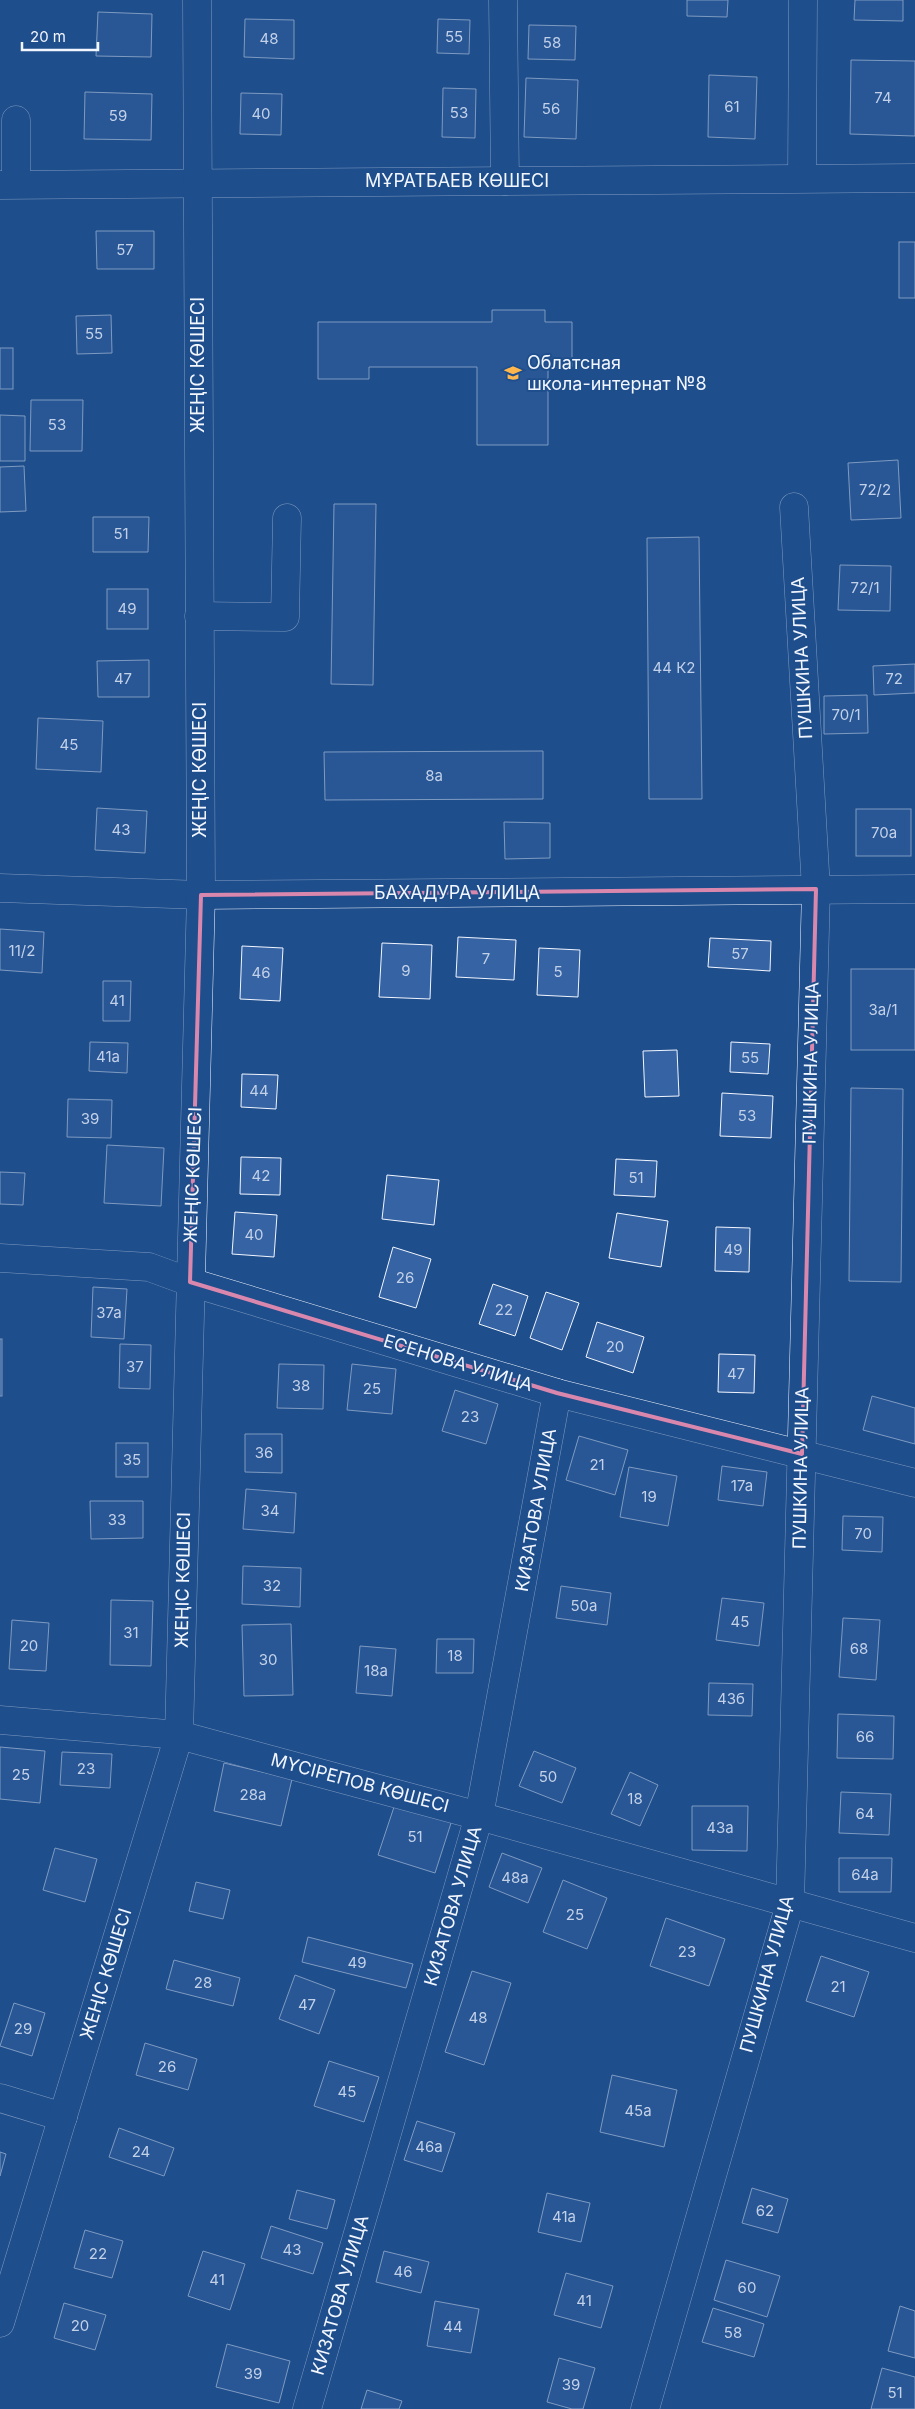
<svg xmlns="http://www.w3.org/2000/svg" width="915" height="2409" viewBox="0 0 915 2409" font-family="Inter,sans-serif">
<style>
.building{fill:#3563a3;stroke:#f2f6ff}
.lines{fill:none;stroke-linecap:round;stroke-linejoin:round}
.minor-casing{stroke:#f2f6ff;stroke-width:29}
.minor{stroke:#1f4e8c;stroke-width:28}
.marked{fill:none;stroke:#da87ad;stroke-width:4;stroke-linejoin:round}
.labels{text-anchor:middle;stroke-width:4;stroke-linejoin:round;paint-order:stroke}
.number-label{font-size:15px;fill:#c3d1e8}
.street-label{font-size:18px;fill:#f2f6ff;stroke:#1f4e8c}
.poi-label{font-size:18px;fill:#f2f6ff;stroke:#1f4e8c;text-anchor:start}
</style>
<rect width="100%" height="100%" fill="#1f4e8c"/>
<g class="building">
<polygon points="687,0 728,0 727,17 687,16"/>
<polygon points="855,0 903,0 903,21 854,20"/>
<polygon points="98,12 152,14 151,57 96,56"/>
<polygon points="245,19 294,20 294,59 244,57"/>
<polygon points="438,19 470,20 469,54 437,53"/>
<polygon points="529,25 576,26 575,60 528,59"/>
<polygon points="851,60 915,61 915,136 850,134"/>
<polygon points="709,75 757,77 755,139 708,137"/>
<polygon points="526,78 578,80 576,139 524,137"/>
<polygon points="443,88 476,89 475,138 442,137"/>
<polygon points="85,92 152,94 151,140 84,139"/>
<polygon points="241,93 282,94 281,135 240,134"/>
<polygon points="96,231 154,231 154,269 97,269"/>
<rect x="899" y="242" width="16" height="56"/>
<polygon points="492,310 545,310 545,322 572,322 572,367 548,367 548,445 477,445 477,367 369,367 369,379 318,379 318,322 492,322"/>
<polygon points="111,315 112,353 77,354 76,316"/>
<rect x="0" y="348" width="13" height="41"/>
<polygon points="31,400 83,400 82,451 30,451"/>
<polygon points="0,415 25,416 25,461 0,461"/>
<polygon points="898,460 901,518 851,520 848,463"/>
<polygon points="24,466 26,511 0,512 0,467"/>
<polygon points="334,504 376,504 373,685 331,684"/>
<polygon points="93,517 149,517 148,552 93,552"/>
<polygon points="699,537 702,799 649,799 647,538"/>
<polygon points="840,565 891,566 890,611 838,610"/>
<rect x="107" y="589" width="41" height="40"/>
<polygon points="149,660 149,697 98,697 97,661"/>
<polygon points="915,664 915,693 874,695 873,666"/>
<polygon points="867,695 868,733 824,734 824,696"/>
<polygon points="38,718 103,721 101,772 36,769"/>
<polygon points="543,751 543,799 325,800 324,752"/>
<polygon points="97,808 147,811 145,853 95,850"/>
<rect x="856" y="809" width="55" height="47"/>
<polygon points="504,822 550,823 550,858 505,859"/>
<polygon points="0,929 44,932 42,973 0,970"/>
<polygon points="458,937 516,940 514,980 456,977"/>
<polygon points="710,938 771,941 770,971 708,967"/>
<polygon points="382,943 432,945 430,999 379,997"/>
<polygon points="242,946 283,948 280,1001 240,999"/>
<polygon points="539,948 580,950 578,997 537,995"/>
<rect x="851" y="969" width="64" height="81"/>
<polygon points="103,981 131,981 130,1021 103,1021"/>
<polygon points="90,1042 128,1043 127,1073 89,1071"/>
<polygon points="731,1042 770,1044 768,1074 730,1072"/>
<polygon points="677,1050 679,1096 645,1097 643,1051"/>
<polygon points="242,1074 278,1075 276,1109 241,1107"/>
<polygon points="851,1088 903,1089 901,1282 849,1281"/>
<polygon points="722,1093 773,1096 771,1138 720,1136"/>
<polygon points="68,1099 112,1100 111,1138 67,1137"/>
<polygon points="107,1145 164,1148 161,1206 104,1203"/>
<polygon points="241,1157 281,1158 280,1195 240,1194"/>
<polygon points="616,1159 657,1161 655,1197 614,1195"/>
<polygon points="0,1172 25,1173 23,1205 0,1204"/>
<polygon points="387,1175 439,1180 434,1225 382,1219"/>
<polygon points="235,1212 277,1215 274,1257 232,1254"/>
<polygon points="617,1213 668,1221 661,1267 609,1258"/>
<polygon points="716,1227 750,1228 749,1272 715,1271"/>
<polygon points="393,1247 431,1259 416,1308 379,1297"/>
<polygon points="493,1284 528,1296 515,1336 479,1324"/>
<polygon points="93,1287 127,1289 124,1339 91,1337"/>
<polygon points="546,1292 579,1303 562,1350 530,1338"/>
<polygon points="597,1322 644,1337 633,1373 586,1357"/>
<rect x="0" y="1339" width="2" height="57"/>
<polygon points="120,1344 151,1345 150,1389 119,1388"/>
<polygon points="719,1354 755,1355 754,1393 718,1392"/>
<polygon points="279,1364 324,1365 323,1409 277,1408"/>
<polygon points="352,1364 396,1369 392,1414 347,1410"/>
<polygon points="455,1390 498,1404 486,1444 442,1431"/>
<polygon points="872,1396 915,1408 915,1444 863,1430"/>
<polygon points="245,1434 282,1434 282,1473 245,1472"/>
<polygon points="579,1436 628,1450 615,1495 566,1480"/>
<rect x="116" y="1443" width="32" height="34"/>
<polygon points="722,1466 767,1472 763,1506 718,1500"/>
<polygon points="629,1467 677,1476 668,1526 620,1517"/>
<polygon points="246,1489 296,1493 294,1533 243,1529"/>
<polygon points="90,1501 143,1501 143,1538 91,1539"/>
<polygon points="843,1516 883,1517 882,1552 842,1550"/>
<polygon points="243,1566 301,1568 300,1607 242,1604"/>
<polygon points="561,1586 611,1593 607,1625 556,1618"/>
<polygon points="722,1598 764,1603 759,1646 716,1640"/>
<polygon points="111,1600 153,1601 151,1666 110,1665"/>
<polygon points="843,1618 880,1620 876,1680 839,1677"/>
<polygon points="12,1620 49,1623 46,1671 9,1669"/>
<polygon points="291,1624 293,1695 244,1696 242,1625"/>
<polygon points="437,1639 474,1639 473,1673 436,1673"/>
<polygon points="360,1646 396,1649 392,1696 356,1693"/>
<polygon points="709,1683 753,1684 752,1716 708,1715"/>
<polygon points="838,1714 894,1716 893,1759 837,1758"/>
<polygon points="0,1747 45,1751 40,1803 0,1799"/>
<polygon points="534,1751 576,1768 562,1803 519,1786"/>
<polygon points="62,1752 112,1754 110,1788 60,1785"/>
<polygon points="224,1763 292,1779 281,1826 214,1811"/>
<polygon points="630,1772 658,1785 640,1826 611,1814"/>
<polygon points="841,1792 891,1794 889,1835 839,1833"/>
<polygon points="396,1801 452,1820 435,1873 378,1855"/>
<polygon points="692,1806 748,1806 747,1851 692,1850"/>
<polygon points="55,1848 97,1859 85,1902 43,1890"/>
<polygon points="502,1853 542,1868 528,1903 489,1887"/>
<polygon points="839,1858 892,1858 891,1892 839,1892"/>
<polygon points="563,1880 607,1898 587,1949 543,1932"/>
<polygon points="196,1882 230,1890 223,1919 189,1911"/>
<polygon points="666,1918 725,1939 709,1986 650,1966"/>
<polygon points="308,1937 413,1964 406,1988 302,1962"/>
<polygon points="821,1956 869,1972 854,2017 806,2001"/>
<polygon points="174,1960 240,1978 233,2006 166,1989"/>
<polygon points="472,1971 511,1983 484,2065 445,2052"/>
<polygon points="295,1975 335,1990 319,2034 279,2019"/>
<polygon points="14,2003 45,2013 32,2056 0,2046"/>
<polygon points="145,2043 197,2059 188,2090 136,2075"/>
<polygon points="329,2061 379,2077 364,2122 314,2106"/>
<polygon points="612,2075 677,2090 664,2147 600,2132"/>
<polygon points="417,2121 455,2133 442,2172 404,2160"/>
<polygon points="119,2128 174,2148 164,2176 109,2157"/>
<polygon points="0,2152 6,2154 0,2176"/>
<polygon points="752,2188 788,2199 778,2233 742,2223"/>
<polygon points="297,2190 335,2200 327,2229 289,2219"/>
<polygon points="547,2193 590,2203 581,2242 538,2232"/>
<polygon points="271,2226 323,2243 313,2274 261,2258"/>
<polygon points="85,2230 123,2241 112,2278 74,2268"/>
<polygon points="203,2251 245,2264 230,2310 188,2296"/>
<polygon points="384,2251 429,2262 421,2293 376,2282"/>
<polygon points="726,2260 780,2276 767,2317 714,2300"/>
<polygon points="566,2273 613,2286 601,2328 554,2315"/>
<polygon points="435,2301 479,2309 471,2353 427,2346"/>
<polygon points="64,2303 106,2315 95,2350 54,2338"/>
<polygon points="900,2306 915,2311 915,2358 888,2351"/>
<polygon points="713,2308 764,2324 754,2357 702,2342"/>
<polygon points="227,2344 290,2361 279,2403 216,2387"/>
<polygon points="559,2358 595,2368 583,2409 572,2409 547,2402"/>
<polygon points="882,2368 915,2377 915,2409 871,2409"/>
<polygon points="367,2390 402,2401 399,2409 361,2409"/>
</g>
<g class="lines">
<g class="minor-casing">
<g id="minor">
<polyline points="503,0 505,181"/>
<polyline points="802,178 803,0"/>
<polyline points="16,184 16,120"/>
<polyline points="0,185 915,178"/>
<polyline points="199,616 285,617 287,518"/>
<polyline points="0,888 201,895 915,889"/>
<polyline points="0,1258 149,1267 190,1282 557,1393 915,1483"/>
<polyline points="0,1720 179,1735 479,1816 915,1938"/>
<polyline points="0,2098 63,2117"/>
<polyline points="0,2323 179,1735 201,895 197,0"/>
<polyline points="307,2409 479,1816 557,1393"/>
<polyline points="645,2409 790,1904 816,889 794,507"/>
</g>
</g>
<use href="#minor" class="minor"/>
</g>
<path d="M0 0H915V2409H0ZM816,889L802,1454L557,1393L190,1282L201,895Z" fill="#1f4e8c" fill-opacity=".55" fill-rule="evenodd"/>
<path class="marked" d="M816,889L802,1454L557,1393L190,1282L201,895Z"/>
<defs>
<g id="school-bare" transform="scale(1.35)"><path d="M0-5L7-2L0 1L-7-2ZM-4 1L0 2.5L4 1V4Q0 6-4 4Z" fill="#ffb74d" stroke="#1f4e8c" stroke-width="2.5" paint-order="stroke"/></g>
</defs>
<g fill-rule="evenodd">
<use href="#school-bare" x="513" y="373"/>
</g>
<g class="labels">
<g class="number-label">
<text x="454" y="42">55</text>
<text x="269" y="44">48</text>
<text x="552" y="48">58</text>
<text x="883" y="103">74</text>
<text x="732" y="112">61</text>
<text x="551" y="114">56</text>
<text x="459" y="118">53</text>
<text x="261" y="119">40</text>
<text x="118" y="121">59</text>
<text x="125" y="255">57</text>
<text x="94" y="339">55</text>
<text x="57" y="430">53</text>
<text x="875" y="495">72/2</text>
<text x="121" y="539">51</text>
<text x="865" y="593">72/1</text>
<text x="127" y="614">49</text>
<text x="674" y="673">44 К2</text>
<text x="123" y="684">47</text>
<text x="894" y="684">72</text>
<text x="846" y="720">70/1</text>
<text x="69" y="750">45</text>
<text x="434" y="781">8а</text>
<text x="121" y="835">43</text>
<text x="884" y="838">70а</text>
<text x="22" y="956">11/2</text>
<text x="740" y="959">57</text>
<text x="486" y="964">7</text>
<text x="406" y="976">9</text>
<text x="558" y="977">5</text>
<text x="261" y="978">46</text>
<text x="117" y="1006">41</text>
<text x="883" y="1015">3а/1</text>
<text x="108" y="1062">41а</text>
<text x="750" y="1063">55</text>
<text x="259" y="1096">44</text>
<text x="747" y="1121">53</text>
<text x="90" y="1124">39</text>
<text x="261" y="1181">42</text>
<text x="636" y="1183">51</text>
<text x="254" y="1240">40</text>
<text x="733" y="1255">49</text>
<text x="405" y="1283">26</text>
<text x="504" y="1315">22</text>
<text x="109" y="1318">37а</text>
<text x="615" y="1352">20</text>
<text x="135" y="1372">37</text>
<text x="736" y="1379">47</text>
<text x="301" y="1391">38</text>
<text x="372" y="1394">25</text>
<text x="470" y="1422">23</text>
<text x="264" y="1458">36</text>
<text x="132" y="1465">35</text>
<text x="597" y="1470">21</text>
<text x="742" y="1491">17а</text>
<text x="649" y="1502">19</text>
<text x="270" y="1516">34</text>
<text x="117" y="1525">33</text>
<text x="863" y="1539">70</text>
<text x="272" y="1591">32</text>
<text x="584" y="1611">50а</text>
<text x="740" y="1627">45</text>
<text x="131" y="1638">31</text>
<text x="29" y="1651">20</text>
<text x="859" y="1654">68</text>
<text x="455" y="1661">18</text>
<text x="268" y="1665">30</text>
<text x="376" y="1676">18а</text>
<text x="731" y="1704">43б</text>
<text x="865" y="1742">66</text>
<text x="86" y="1774">23</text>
<text x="21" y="1780">25</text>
<text x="548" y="1782">50</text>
<text x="253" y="1800">28а</text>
<text x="635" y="1804">18</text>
<text x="865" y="1819">64</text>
<text x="720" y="1833">43а</text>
<text x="415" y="1842">51</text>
<text x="865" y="1880">64а</text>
<text x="515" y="1883">48а</text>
<text x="575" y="1920">25</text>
<text x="687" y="1957">23</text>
<text x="357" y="1968">49</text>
<text x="203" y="1988">28</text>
<text x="838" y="1992">21</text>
<text x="307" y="2010">47</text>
<text x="478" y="2023">48</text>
<text x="23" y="2034">29</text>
<text x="167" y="2072">26</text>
<text x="347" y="2097">45</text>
<text x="638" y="2116">45а</text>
<text x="429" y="2152">46а</text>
<text x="141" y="2157">24</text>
<text x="765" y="2216">62</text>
<text x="564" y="2222">41а</text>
<text x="292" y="2255">43</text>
<text x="98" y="2259">22</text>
<text x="403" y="2277">46</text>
<text x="217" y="2285">41</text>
<text x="747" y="2293">60</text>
<text x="584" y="2306">41</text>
<text x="80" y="2331">20</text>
<text x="453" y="2332">44</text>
<text x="733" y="2338">58</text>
<text x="253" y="2379">39</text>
<text x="571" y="2390">39</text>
<text x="895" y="2398">51</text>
</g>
<g class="street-label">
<text x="457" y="187">МҰРАТБАЕВ КӨШЕСІ</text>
<text transform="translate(198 365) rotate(-90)" y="6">ЖЕҢІС КӨШЕСІ</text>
<text transform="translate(802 658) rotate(-93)" y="6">ПУШКИНА УЛИЦА</text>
<text transform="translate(200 770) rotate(-90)" y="6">ЖЕҢІС КӨШЕСІ</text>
<text x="457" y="899">БАХАДУРА УЛИЦА</text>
<text transform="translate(811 1063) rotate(-89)" y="6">ПУШКИНА УЛИЦА</text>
<text transform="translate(193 1175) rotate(-88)" y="6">ЖЕҢІС КӨШЕСІ</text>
<text transform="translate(458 1363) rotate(17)" y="6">ЕСЕНОВА УЛИЦА</text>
<text transform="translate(801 1468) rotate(-89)" y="6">ПУШКИНА УЛИЦА</text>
<text transform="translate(536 1510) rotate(-80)" y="6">КИЗАТОВА УЛИЦА</text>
<text transform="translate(183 1580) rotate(-89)" y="6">ЖЕҢІС КӨШЕСІ</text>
<text transform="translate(360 1783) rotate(15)" y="6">МҮСІРЕПОВ КӨШЕСІ</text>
<text transform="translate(453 1906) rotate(-74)" y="6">КИЗАТОВА УЛИЦА</text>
<text transform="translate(106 1974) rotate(-73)" y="6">ЖЕҢІС КӨШЕСІ</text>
<text transform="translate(767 1974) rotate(-75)" y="6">ПУШКИНА УЛИЦА</text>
<text transform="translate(340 2295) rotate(-74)" y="6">КИЗАТОВА УЛИЦА</text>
</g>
<g class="poi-label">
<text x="527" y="369">Облатсная<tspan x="527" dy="21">школа-интернат №8</tspan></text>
</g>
</g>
<path d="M22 42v8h76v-8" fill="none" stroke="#f2f6ff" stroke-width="2.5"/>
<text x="30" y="42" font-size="15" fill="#f2f6ff" stroke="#1f4e8c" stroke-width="4" paint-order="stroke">20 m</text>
</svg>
